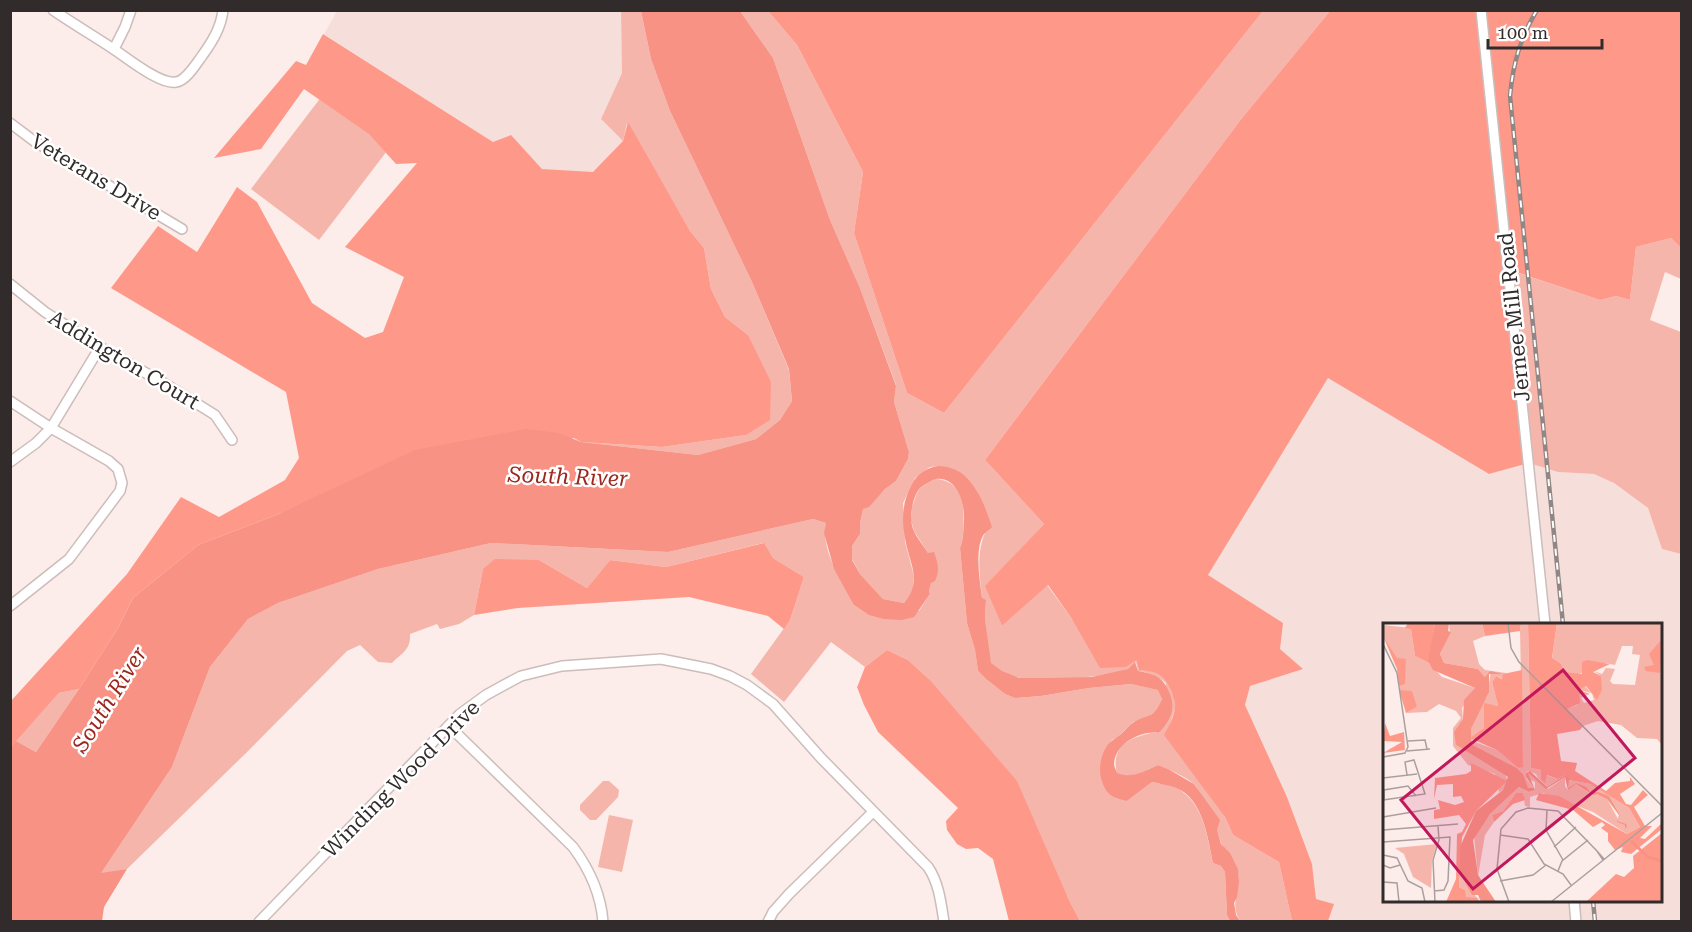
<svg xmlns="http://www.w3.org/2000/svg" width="1692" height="932" viewBox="0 0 1692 932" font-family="'Roboto Serif',serif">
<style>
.built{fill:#f6deda;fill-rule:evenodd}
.green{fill:#f6b5ab}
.forest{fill:#fe998a}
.water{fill:#f79284}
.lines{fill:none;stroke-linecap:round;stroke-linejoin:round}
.minor-casing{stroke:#ccbdbb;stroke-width:12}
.minor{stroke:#fff;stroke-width:9}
.rail-casing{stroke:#908684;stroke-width:4.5}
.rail{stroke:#fff;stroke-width:2;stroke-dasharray:7;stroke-linecap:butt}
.labels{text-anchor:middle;stroke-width:5;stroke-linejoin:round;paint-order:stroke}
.street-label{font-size:21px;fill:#312c2b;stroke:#fff}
.water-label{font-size:22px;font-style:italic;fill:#9b271e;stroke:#fff}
.inset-river{fill:none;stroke:#f79284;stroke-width:3}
.inset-road{fill:none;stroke:#ab9f9e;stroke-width:1.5}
.view{fill:#c2185b;fill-opacity:0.15;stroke:#c2185b;stroke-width:3}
.inset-edge{fill:none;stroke:#312c2b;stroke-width:3}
</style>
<rect width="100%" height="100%" fill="#fcecea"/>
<g class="built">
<polygon points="337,11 621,11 622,73 601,119 623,141 593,173 542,169 511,136 493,142 324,34"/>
<path d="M1328,378L1489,474L1529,463L1558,472L1594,474L1614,483L1648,508L1662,549L1681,554V921H1328L1334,904L1316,899L1312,864L1287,797L1245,705L1250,686L1302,669L1280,649L1208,575ZM1384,624H1660V900H1384Z"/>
</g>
<g class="green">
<polygon points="621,11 641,11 651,59 670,111 752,282 789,370 792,401 780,420 756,439 698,455 581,442 662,447 746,435 748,335 725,317 711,289 704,248 690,231 627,123 623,141 601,119 622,73"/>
<path d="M740,11H768L797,45L863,172L854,233L907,393L944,413L1263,11H1330L1242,118L985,460L1044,524L986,586L1002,626L1047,585L1072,619L1136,660L1139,670H1148L1160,674L1168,681L1176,705L1170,724L1225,817L1233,835L1279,862L1292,921H1240C1229,903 1241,893 1238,872C1236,861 1228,854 1222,845C1220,841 1219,836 1217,832C1213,822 1201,793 1195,785C1189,778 1168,769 1158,765C1144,771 1132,779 1117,774C1112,753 1121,742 1140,736C1147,734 1152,732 1160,733L1166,683C1157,675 1149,672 1138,671L1136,662C1133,664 1131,667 1128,669C1110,678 1041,681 1020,678C1009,676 999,670 990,663L985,619L986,601L982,599C980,576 976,554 985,533L953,469L939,466L930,467L915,478L903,503L905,542L914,576L913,589L909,597L904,603L883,599L860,574L852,559V546L860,534V523L863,509L869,506L885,489L896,481L908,459L909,452L894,402L896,385L860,288L830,220L773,58Z"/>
<polygon points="322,96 390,147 319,240 251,189"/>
<polygon points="1671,238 1681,248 1681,279 1665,272 1650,320 1681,332 1681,554 1662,549 1648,508 1614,483 1594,474 1558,472 1529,463 1509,270 1600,300 1616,296 1630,300 1636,247"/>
<path d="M935,479C963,480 965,507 963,529C963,536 963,542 960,548L967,623L975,650L978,671L986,679L1005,694L1015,698L1041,696L1089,688L1131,684L1159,690L1162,699L1157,711L1148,717L1133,722L1118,737L1112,740L1105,749L1127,801L1152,782C1160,784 1172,785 1180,790C1204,806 1207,836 1213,863L1221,866L1225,872L1227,915L1230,921H1080L1068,898L929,679L908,660L887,650L865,667L831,642L784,702L751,674L790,620L804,577L773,558L763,543L666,567L610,560L587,588L539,560L483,569L474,615L459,624L440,629L437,624L410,634C411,650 402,653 392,663L378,662L360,645L347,651L245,754L127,869L100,874L172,767L210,667L248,619L278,603L378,569L491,543L668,552L813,519L826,523C821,552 841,579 853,604L919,611L930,594L929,591L931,582L928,553L914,531L911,520L912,507L917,493L920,488Z"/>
<polygon points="79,689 36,752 16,741 59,693"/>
<polygon points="603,781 609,781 619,790 618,797 596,820 590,820 580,810 580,805"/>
<polygon points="609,815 633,820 622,872 598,867"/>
</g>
<g class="forest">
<polygon points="768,11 1263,11 944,413 907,393 854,233 863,172 797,45"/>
<path d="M1330,11H1681V248L1671,238L1636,247L1630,300L1616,296L1600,300L1510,270L1529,463L1489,474L1328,378L1208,575L1283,623L1280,649L1303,669L1250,686L1245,705L1287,797L1312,864L1316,899L1334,904L1328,921H1292L1279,862L1233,835L1225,817L1164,735C1169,726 1174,717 1175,707C1176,703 1173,698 1172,693C1166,676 1158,671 1139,670L1136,660L1126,667L1100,668L1072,619L1048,585L1002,626L985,586L1044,524L985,460L1242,118Z"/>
<polygon points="323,34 493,142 511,135 542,169 593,172 623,141 628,122 690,231 704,248 711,289 725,317 748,335 771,382 770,420 746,435 662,447 581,442 574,438 281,513 198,545 133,598 118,628 79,689 59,693 11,747 10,702 127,574 181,497 219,517 285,480 299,458 286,392 111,288 158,226 197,252 237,187 257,202 312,303 365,338 383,332 404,277 345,247 417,163 396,164 369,134 304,89 261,149 214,158 296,61 306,65"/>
<polygon points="764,543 773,558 804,577 790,620 784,629 768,616 689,597 518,608 474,615 483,569 495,559 539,560 587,588 610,560 666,567"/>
<polygon points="887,650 908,660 929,679 1017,781 1068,898 1080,921 1009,921 993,859 978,848 966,849 957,844 947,830 946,821 958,808 878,732 864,705 857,687 858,685 865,667"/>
</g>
<path class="water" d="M641,11H740L773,58L830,220L860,288L896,386L894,402L909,452L908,459L896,481L885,489L869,507L863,509L860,523V534L852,546V560L860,574L883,599L904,603C910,596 914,588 914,578C914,571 911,562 909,555C902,530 899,508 912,484C916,475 928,467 938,466C948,466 960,470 967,478C981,494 985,507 992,527C991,528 985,533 984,534C974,549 980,581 982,598L986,600L985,619L991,663L1002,671L1019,678H1048L1092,677L1128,669L1135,662L1138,671C1156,674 1163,677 1170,694C1176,711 1170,720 1159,733C1142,730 1115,743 1114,764C1114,767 1116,770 1117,773C1132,779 1144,771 1158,765L1168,769L1194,784L1220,820L1217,830L1221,844L1230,853L1238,869L1239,882L1237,897L1234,903L1236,915L1240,921H1230L1227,915L1225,872L1221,866L1213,863C1208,839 1203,798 1176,788C1168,785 1160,784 1152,782L1127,801C1111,797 1106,795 1101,778C1098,767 1102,747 1113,740C1115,738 1118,737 1120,735C1125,731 1129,725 1134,722C1150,713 1153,720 1162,699L1158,690L1131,684L1089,688L1041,696L1015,698L1005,694L986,679L978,671L975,650L967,623L960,548C964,540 963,529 964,520C965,504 957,476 936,479C934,479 930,482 928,483C925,485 922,486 920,488C912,497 909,518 913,529C916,537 923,545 928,553L934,552C938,564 940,570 935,581L931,583L929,591L930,594L914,617L902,620L884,619L869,615L853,604L834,569L824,533L826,523L813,519L668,552L491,543L378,569L278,603L248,619L210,667L172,767L101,873L127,869L104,907L102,921H11V747L16,741L36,752L79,689L118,628L133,598L198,545L281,513L415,450L526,429L559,433L581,442L698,455L756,439L780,420L792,401L789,369L752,282L670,111L651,59Z"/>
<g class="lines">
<g class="minor-casing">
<g id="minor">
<path d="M53,10C72,23 92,35 112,48C126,57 160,85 176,82C186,81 196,64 202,56C212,42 221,28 223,10"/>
<polyline points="1481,10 1545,624"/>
<polyline points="114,49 125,27 131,10"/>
<polyline points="10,123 34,141 182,229"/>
<polyline points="10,284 45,312 100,347 167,385 215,415 232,440"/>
<polyline points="10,401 51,428 109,461 118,469 122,483 120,491 69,559 10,606"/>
<polyline points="10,462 36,443 51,428 100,347"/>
<path d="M449,726L573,847C590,870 601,894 603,922"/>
<polyline points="1574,900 1576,922"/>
<path d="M259,922L460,714L486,695L506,684L521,676L562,666L661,659L711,669L730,676L747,685L773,704L821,758L928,867C939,883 941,903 944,922"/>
<polyline points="768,922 773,912 789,894 873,812"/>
</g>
</g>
<use href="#minor" class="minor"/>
<g class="rail-casing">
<g id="rail">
<path d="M1537,10C1520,38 1513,64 1510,96L1563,624"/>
<polyline points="1593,900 1595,922"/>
</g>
</g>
<use href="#rail" class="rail"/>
</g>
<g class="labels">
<g class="street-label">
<text transform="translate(96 177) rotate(31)" y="7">Veterans Drive</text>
<text transform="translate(1514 317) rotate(-96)" y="7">Jernee Mill Road</text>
<text transform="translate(124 360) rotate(31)" y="7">Addington Court</text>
<text transform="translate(401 779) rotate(-45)" y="7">Winding Wood Drive</text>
</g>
<g class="water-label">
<text transform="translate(568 476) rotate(2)" y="8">South River</text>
<text transform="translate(109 699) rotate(-58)" y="8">South River</text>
</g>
</g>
<g transform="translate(1383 623)">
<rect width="279" height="279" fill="#fcecea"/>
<path d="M66,0H99L102,13L90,18L96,41L102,47L123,50L120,56L113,53L109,59L115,83L101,81V105L89,118L114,127L135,145L140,143L137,8L138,0H145L148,145L158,147V157L162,159L163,152L175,156L178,152H182L185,154L186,157L207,161L246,185L257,204L244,211L210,189L160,170L147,174V184L142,183L140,170H133L120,188L109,192L111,199L102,212L95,253L91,213L107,191L136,164L146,169L152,167V159L145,156V150L165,166L182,154V163L185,167L193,161L209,172L214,170L224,176L235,196L237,192L226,173L216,169H207L193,160L185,165L182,152L164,164L155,155L153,151L145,148L143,150V155L151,165H143L140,151L134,145L88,121V106L100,77L104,74L108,48L102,54L95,46L61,40L57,31L67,10ZM174,0H279V122L274,116L254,115L238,102L215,98L200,103L183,86L194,82L196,71H207L198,75L201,80L211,77L209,70L195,67L202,63L214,76L218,53L211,48L219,51L223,45L232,46L227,58L230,61L252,62L257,32L249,31L250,23H239L232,42L222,40L194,52L180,49L169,36ZM0,2L28,5L32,33L46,40L59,54L92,65L79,85L80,96L74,106L73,122L122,152L125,157L120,167L108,174L116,169L112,151L85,142L70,123V105L78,95L73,88L56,81L44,89L23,90L34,84L25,69L16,67L23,36H14L11,31L0,13ZM54,221L49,237L48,265L30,254L21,231L12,225ZM77,250L88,268L98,279L82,274V267L76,264Z" fill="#f6b5ab"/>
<path d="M25,0H52L46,40L32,33L28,6L22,5ZM99,0H138L137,8L102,13ZM145,0H174L169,35L178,41L181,49L199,51V39L204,37L227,41L210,49L218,53L219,67L214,77L203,63L196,67L207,71H196L197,80L184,86L200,103L197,107L174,111L178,138L194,140L192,148L223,168L232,160L247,158V154L252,161L237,171L243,181L248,182L260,167L265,172L251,184L262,203H269L257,215L262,216L279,200V206L248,231L238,229L240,224L232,227L225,218V210L218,205L222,202L219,199L210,204L190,187L153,177L156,170L176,173L244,211L257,204L246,185L207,161L186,157L181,152L175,156L164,152L162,160L158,157V147L148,145ZM0,13L14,35L23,36L22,61L16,63L14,46ZM279,16L277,50L263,48L261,44L271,42L266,31ZM139,47L140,144L135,145L114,127L87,115L101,105V80L115,83L109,59L113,53L119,56L120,51ZM16,67L29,68L34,84L23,90ZM2,100L7,113L21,109L22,127L0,130L19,119L0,118ZM88,140L124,158L93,188L79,214L76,264L82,267L83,274L94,275L96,279H63L73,256L74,211L79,209L83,201L76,192L51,196V187L57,186L55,177L72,182L81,179L78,173L70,174V161L54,162L51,176L52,155L83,151L88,148ZM133,170H140L142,177L130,181L111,199L109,192L120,188ZM279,210V279H203L233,251L241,254L251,245L250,233Z" fill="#fe998a"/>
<path d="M52,0H66L65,8L68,9L57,31L61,40L95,46L102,54L107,48L120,51H106V69L88,106V121L134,145L140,151L145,165H151L143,154V150L147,148L164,164L182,152L186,156L185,165L193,160L203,164L207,169H216L226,173L237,192L234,198L243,201L244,203L242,206V202L234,199L236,192L224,176L214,171L210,172L193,161L185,167L182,154L163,166L145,150L152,167L146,169L136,164L107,191L90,217L95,252L113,279H98L95,272H89L77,250V224L93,188L120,167L125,154L73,122L71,109L80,96L81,77L92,65L50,47L45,38Z" fill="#f79284"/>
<path class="inset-river" d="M248,218L265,234L279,238"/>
<path class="inset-road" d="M125,0L128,25L136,39L279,183M0,21L14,50L25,124L22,130L0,134M25,118L42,117L44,126M24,128L47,126M0,155L34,151M0,177L42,171L31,137L22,139L24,152M1,177V167L25,163L33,173M164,187L163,207L180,237M0,194L53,185M0,207L75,201M117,212L145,216L161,241L180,251L188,262M0,219L67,214L65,258L61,267L51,268M171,224L193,204M0,232L14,235L25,258L39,265L42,279M220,237L214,228L221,236M0,242L7,245L17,242M175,248L179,238L205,217M117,258L150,252L163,242M0,259L14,260L16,279M52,279L50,237L56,217L55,203M126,279L114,246L118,206L133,189L145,185L175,188L214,228M168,279L279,190"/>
<path class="view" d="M180,47L252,135L90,266L18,177Z"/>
<rect width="279" height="279" class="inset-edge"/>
</g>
<rect width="1692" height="932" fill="none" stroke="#312c2b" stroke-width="24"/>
<path d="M1488 39v9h114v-9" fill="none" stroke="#312c2b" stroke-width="3"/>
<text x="1497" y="39" font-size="18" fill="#312c2b" stroke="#ffffff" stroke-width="4.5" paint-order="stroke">100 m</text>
</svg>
